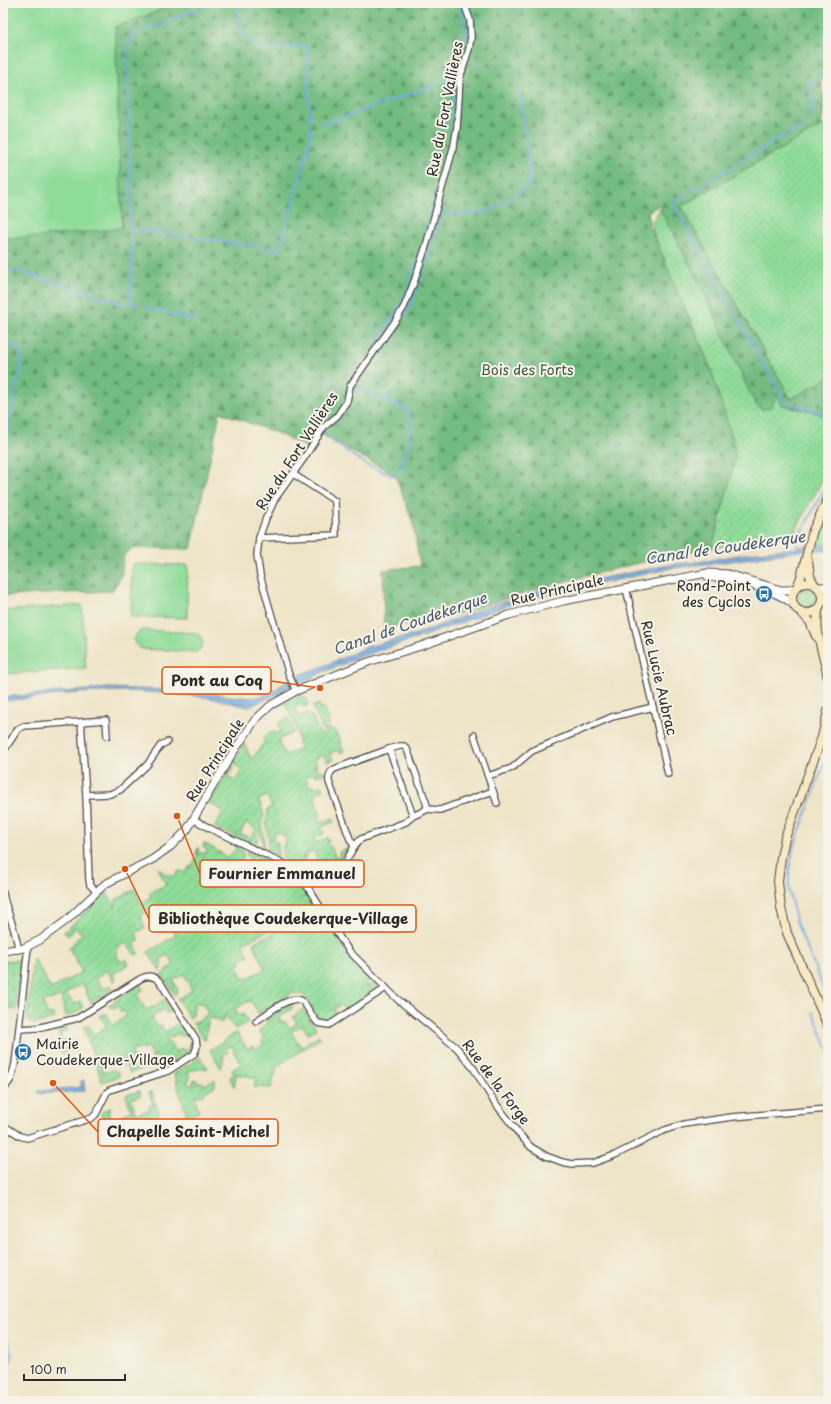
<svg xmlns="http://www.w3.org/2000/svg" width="831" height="1404" viewBox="0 0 831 1404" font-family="'Playpen Sans',sans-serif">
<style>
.grass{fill:url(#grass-dots);stroke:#5d8462}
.forest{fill:url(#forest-firs);stroke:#4f7456}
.cemetery{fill:url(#cemetery-stones);stroke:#5d8462}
.garden{fill:url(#garden-furrows);stroke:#5d8462}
.pitch{fill:#8fdc99;stroke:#5d8462}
.water{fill:url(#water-rules);stroke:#4f6a86}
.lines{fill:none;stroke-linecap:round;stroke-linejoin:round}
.stream{stroke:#73aae2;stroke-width:2}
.minor-casing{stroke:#484742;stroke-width:8}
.tertiary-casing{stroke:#484742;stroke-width:9}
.secondary-casing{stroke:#484742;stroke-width:10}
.minor{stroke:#fff;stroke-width:5.5}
.tertiary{stroke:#fff;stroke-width:7}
.secondary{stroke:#f8e8c3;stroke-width:8}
.labels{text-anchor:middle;stroke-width:4;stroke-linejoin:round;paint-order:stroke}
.street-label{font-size:14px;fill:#2b2b2b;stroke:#f7f3e8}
.park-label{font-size:14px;fill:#445746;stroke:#f7f3e8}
.poi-label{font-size:14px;fill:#2b2b2b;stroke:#f7f3e8;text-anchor:end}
.water-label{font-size:15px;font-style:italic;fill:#44576b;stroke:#f7f3e8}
.leader{fill:none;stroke:#df570e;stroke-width:1.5}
.callout-dot{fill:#df570e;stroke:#f7f3e8;stroke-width:1.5}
.callout{fill:#f7f3e8;stroke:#df570e;stroke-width:1.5}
.callout-label{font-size:15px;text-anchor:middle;font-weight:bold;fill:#2b2b2b}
</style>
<defs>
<pattern id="grass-dots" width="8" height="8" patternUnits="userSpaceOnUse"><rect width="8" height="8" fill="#8fdc99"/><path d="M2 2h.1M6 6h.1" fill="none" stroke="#7cbd84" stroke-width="1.8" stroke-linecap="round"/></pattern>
<pattern id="forest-firs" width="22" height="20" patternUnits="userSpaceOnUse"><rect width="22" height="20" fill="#73bc81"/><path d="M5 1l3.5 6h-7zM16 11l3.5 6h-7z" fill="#5f996a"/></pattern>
<pattern id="cemetery-stones" width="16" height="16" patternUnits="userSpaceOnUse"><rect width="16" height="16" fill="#8fdc99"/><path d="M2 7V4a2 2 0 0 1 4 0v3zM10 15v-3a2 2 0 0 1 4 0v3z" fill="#7cbd84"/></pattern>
<pattern id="garden-furrows" width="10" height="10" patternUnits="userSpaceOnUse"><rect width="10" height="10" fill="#8fdc99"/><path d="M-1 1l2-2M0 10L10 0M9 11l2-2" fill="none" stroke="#7cbd84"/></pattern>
<pattern id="water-rules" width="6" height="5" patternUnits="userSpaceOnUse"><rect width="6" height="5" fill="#73aae2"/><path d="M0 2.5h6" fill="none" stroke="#5f8bb7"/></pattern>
</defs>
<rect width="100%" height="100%" fill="#f7f3e8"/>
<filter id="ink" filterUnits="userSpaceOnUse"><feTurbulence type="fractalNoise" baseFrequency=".025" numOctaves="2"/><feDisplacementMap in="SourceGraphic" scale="8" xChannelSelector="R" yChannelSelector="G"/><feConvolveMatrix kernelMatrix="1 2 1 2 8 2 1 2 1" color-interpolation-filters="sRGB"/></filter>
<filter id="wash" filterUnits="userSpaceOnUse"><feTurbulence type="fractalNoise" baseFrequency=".012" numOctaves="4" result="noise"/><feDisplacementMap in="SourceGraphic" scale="16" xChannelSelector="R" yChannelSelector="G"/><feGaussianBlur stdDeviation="0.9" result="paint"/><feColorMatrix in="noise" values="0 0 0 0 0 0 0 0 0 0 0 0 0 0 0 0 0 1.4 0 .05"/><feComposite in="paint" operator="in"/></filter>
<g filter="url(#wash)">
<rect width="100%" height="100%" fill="#eee4c7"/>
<g class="grass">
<polygon points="828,122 828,378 791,399 681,206"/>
<polygon points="660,209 703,290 750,393 757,406 777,393 791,408 811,411 828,417 828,469 793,535 712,548 735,461 711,370 696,332 679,297 653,232 653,221"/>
<path d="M828,509V545L816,544C815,533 823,519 828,509Z"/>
<circle cx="807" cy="598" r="9"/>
</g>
<path class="forest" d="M179,3H828V77L820,79C825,98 824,107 821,126L681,206L791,399L828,378V417L811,411L782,405L777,394L772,406L764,410L757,406L750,393L703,290L660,209L664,202L648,212L650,226L711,370L734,443L735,461L712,548L634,564L543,587L458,614L384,628L383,570L420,566L413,523L395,475L321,434L306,447L279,434L220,412L191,549L133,548L124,555L121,577L112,591L3,596V238L36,237L122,228L115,27Z"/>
<polygon class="cemetery" points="20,960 16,1010 3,1007 3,961"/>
<g class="garden">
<path d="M301,695L306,698L308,705L304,707L303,704L295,707L298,717L307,713L313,717L320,735L335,729L344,751L340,753L339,750L330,753L333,760L327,762L324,755L315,758L317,766L315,769L326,772L323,775H315L314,773L306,776L309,787L314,785L315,788L321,786L323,790L314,794L317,803H316L321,816L317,818L319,823L333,818L334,822L321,827L324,834L314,838L315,843L328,838L329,842L327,843L329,847L331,846L336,858L340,856L339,852L348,848L337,865L321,871L314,851L307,854L305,858L303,859L307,870H310L313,874L306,878L297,867L283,859V846L287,837L276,832L272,840L278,843V856L267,850L269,841L266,824L268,809L272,807L267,796L258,800L262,806H261C266,817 262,816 262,826C262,836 267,838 262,849H260L263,842C259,832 256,828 246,823L240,834L251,838L254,831L256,833L258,839L255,845L215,827L223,811L209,803L232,765L235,767L228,777L235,781L242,770L236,765L237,764L233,762L244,744L252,759L262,745L265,743L263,738L271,731L272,733L275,732L276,733L281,731L278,724L288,717L294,732L278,740L285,755L300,749C297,742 299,737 297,731C294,721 289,712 285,703Z"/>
<polygon points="319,704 321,709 325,708 329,720 328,721 330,729 323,731 313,706"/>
<path d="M204,843L224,855L226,858L239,846L243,850V858L239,865L235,866L226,865L216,872L223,882L235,874L246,862L253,861L255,864L260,861L255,856L251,859L247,856L246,853L248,850L265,857L285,869L286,871L285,873L283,874C261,870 261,864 241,879L247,889L254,884L253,881C257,868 272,875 282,879C285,878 288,875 291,874C297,873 314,902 318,907L243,943L249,956L239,960L241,964L236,965L243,979L265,970L253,943L320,911L337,939L349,955L371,978L366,982L368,986L366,988L375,982L379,986L347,1009L341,1005L334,1009L336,1016L328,1022L320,1021L304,995L292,993L259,1014L251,1001L247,1002L235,1009L239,1016L243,1014L248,1022L235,1029L226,1016L223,1018L224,1020L220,1023L218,1020L211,1018L208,1021L205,1041L192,1022L198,1021L208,1014L203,1003L199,1005L197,1002L193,1004L195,1008L192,1010L194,1013L190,1019L177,998L182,997L192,990L184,974L173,980L178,990L175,995L162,974L174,964L168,955L160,959L162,963L160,971L148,952L176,935L160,906L141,915L145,929L136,932L139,941L134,944L139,953L135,955L126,942L120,945V947L116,950L118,953L116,954L121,962L126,959L129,964L113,974L116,980L113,981L107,970L96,978L103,989L111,985L113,989L91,1003L83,984L65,993L76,1004L80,1001L83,1008L73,1014L66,1016L61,997L43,1001L47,1015L53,1014L55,1018L35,1024L29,1022L27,1016L33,959L34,958L51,989L82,972L69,948L82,934L76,928L68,936L64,932L104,894L107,893L116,908L115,905L116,904L115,900L135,889L140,900L139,901L140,903L150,898V892L166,885L158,868L168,876L170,874L174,877L180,870L183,873L193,864L198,855L195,854L198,848H199L198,853L200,854L201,852L205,854L207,850L203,847Z"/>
<polygon points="140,984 143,990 138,994 138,996 146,1010 157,1005 163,1000 165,1000 172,1011 167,1014 164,1010 152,1017 158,1027 161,1025 165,1032 180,1022 188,1036 179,1035 178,1033 172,1037 171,1035 166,1037 176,1052 182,1048 184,1051 189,1048 190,1042 192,1042 192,1047 189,1051 163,1067 155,1054 153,1060 148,1047 132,1051 133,1061 137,1060 138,1064 144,1062 145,1068 130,1073 127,1066 125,1067 121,1057 114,1059 114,1054 103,1057 103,1060 100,1061 103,1073 113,1070 118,1072 120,1076 102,1082 84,1027 88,1025 94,1035 107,1027 100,1016 106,1013 113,1025 125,1017 126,1013 125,1011 121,1012 118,1006 114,1008 108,1006"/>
<polygon points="290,1004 293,1008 279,1018 281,1023 285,1021 290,1028 297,1023 293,1017 303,1009 315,1027 316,1029 308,1034 302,1025 291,1032 301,1047 319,1035 321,1038 277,1066 271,1088 254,1087 256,1078 237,1074 234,1087 230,1077 234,1074 232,1070 241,1064 234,1053 234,1050 231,1046 226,1049 228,1052 223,1055 224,1058 221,1068 210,1050 237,1032 247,1049 253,1046 256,1049 263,1044 262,1041 264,1039 259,1030 266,1025 267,1019"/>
<polygon points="67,1027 67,1031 61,1032 61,1039 65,1039 66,1041 76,1040 77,1050 62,1053 58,1028"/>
<polygon points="200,1057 207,1068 188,1071 190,1079 187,1080 189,1085 194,1084 193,1081 197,1080 198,1083 203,1082 204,1085 215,1080 215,1086 206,1091 203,1096 201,1095 195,1097 199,1112 187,1116 174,1074"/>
<polygon points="139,1091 141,1096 131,1099 136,1114 150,1110 149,1106 153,1105 149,1093 152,1092 162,1124 110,1141 101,1114 104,1110 111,1108 111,1109 108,1111 111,1121 125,1117 124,1114 131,1111 126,1095"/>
</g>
<g class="pitch">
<polygon points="3,3 179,3 115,27 122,228 36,237 3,238"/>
<polygon points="132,564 188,565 187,618 131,617"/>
<polygon points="82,605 86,668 3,674 3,611"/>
<path d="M143,630L196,633C205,638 205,647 196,652L142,649L135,644L134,640L138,632Z"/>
</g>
<g class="water">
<polygon points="813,544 828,545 828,551 812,549 725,562 673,568 537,597 500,608 424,636 362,656 319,674 298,684 289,687 274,696 248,707 216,699 181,694 127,691 78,693 3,701 3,697 109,688 198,691 227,696 253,698 270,693 287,681 296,676 329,664 367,647 423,632 476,611 538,591 669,565 704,561 757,552 796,548"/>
<polygon points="84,1080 85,1091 39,1094 38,1091 81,1087 81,1081"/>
</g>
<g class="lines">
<g class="stream">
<polyline points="238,3 239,35 251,39 263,48"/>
<polyline points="146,30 212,3"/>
<polyline points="267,48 303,45 307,48 310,120"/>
<polyline points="828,77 809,81 812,111 810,118 806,124 783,136 672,202 785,402 828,415"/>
<polyline points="450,80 453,82 454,88"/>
<path d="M445,82L453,78C460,50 474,32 457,4"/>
<polyline points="320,125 436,85"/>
<polyline points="132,229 262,247"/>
<polyline points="268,248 279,251 306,156 310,138 310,127"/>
<polyline points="3,268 24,273 126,304"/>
<path d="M138,305L131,303L129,287L132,275L127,51C128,41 131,37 140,32"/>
<polyline points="146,307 196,321"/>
<polyline points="3,340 19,351 22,360 3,455"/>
<path d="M374,345C384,330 395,316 403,299C418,265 427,229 436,194C445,161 455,130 454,95"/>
<path d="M358,381C373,356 395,334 409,308C424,278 430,245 440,214C479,216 500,212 529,184L530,173L520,93"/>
<path d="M323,435L367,465L393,476C410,466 410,427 409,410L354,389L355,387"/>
<polyline points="3,459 5,468 3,468"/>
<polyline points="798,549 797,543 798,538 828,483"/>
<polyline points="828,753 793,849 789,871 789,891 797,924 828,999"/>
<polyline points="813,1012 828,1050"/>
<polyline points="3,1327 12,1355 3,1387"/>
</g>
</g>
</g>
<g filter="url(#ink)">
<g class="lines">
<g class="minor-casing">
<g id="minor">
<polyline points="259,538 336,535 335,501 293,474"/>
<polyline points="626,588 668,774"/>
<polyline points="296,691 289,675 260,575 257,555 259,538 266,518 275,499 302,461 324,427 337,416 347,401 350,386 396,320 404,307 414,282 426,246 454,145 457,127 460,78 469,49 471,37 470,20 464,3"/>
<polyline points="81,722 86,795 89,880 90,885 96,891"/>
<polyline points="474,735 497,803"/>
<polyline points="3,752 18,729 24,726 106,720 107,736"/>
<polyline points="488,776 512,768 532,751 612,717 653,707"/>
<polyline points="86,795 110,794 120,790 147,765 161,745 167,742"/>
<polyline points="426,809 440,810 493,791"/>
<polyline points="193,819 215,831 283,863 294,870 303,880 342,941 350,952 396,998 457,1048 474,1069 493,1100 519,1134 531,1147 546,1156 562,1162 573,1164 593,1163 615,1155 665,1130 684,1124 732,1117 828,1109"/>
<path d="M354,846L350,839L329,782C328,775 331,770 337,768L389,749"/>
<path d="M305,884C315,877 332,875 340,869C349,861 351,846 361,839L406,822L413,816L426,810L427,805L407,749L404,746H400L389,749L413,816"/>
<path d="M3,893C6,912 17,930 18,950"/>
<path d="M256,1021C266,1015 294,991 303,1002C309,1009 312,1017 318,1023L329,1025L386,988"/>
<polyline points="3,1091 11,1079 15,1064 28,947"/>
<path d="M3,1125L20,1136L27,1138L92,1118L96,1114L107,1092L110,1090L168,1071L194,1054L197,1047L196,1039L160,982C154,975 147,975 140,979L78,1018L37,1028L19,1029"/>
</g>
</g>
<g class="tertiary-casing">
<g id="tertiary">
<path d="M708,577C734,579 772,588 793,604"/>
<polyline points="818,587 828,587"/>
<polyline points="821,603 828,597"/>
<polyline points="3,951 24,948 40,940 67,920 105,884 153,859 171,846 187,830 230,757 255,720 271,705 296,691 368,662 421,646 509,615 563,601 707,573 728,574 781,590 788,590 795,588"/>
</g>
</g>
<g class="secondary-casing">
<g id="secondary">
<polyline points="808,560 810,576 814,584"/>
<circle cx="807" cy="598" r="15"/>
<polyline points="798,585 801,577 813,530 828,499"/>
<path d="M819,607C813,630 824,655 828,678"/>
<polyline points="802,613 810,622 816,636"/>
<polyline points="828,711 822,737 785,838 781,857 778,881 781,908 787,933 828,1026"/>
</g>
</g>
<use href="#minor" class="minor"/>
<use href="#tertiary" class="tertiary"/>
<use href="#secondary" class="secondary"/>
</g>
</g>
<defs>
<g id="bus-disc" transform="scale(0.9)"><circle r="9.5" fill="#1f6fb2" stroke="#f7f3e8"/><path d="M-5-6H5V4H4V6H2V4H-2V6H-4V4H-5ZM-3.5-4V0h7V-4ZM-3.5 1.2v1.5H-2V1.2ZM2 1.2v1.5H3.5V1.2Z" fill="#fff"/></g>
</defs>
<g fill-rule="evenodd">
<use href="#bus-disc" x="764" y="594"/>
<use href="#bus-disc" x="23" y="1052"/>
</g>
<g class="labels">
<g class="street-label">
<text transform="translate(445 109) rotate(-79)" y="5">Rue du Fort Vallières</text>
<text transform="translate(297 451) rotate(-57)" y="5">Rue du Fort Vallières</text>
<text transform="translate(557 590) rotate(-13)" y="5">Rue Principale</text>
<text transform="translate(659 678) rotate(77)" y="5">Rue Lucie Aubrac</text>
<text transform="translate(215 760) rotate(-58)" y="5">Rue Principale</text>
<text transform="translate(496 1082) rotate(53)" y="5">Rue de la Forge</text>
</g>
<g class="park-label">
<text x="527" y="375">Bois des Forts</text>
</g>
<g class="poi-label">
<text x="751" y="591">Rond-Point<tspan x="751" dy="16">des Cyclos</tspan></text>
<text x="36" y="1049" text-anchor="start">Mairie<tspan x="36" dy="16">Coudekerque-Village</tspan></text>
</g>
<g class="water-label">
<text transform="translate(725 548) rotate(-8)" y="5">Canal de Coudekerque</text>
<text transform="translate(410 624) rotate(-19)" y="5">Canal de Coudekerque</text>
</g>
</g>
<path class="leader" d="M320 688L271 681M177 816L200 874M125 869L149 919M53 1083L98 1132"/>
<g class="callout-dot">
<circle cx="320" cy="688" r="4"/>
<circle cx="177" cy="816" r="4"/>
<circle cx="125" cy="869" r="4"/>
<circle cx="53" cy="1083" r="4"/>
</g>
<g class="callout">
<rect x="162" y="667" width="109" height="27" rx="4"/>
<rect x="200" y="860" width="164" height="27" rx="4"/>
<rect x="149" y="905" width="267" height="27" rx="4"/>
<rect x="98" y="1119" width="180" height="27" rx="4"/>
</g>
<g class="callout-label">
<text x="217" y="686">Pont au Coq</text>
<text x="282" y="879">Fournier Emmanuel</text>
<text x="283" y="924">Bibliothèque Coudekerque-Village</text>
<text x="188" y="1137">Chapelle Saint-Michel</text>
</g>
<rect width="831" height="1404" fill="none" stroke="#f7f3e8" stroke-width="16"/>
<path d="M24 1374v6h101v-6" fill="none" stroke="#2b2b2b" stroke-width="2"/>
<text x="30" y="1374" font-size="12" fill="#2b2b2b" stroke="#f7f3e8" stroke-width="3" paint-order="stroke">100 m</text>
</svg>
